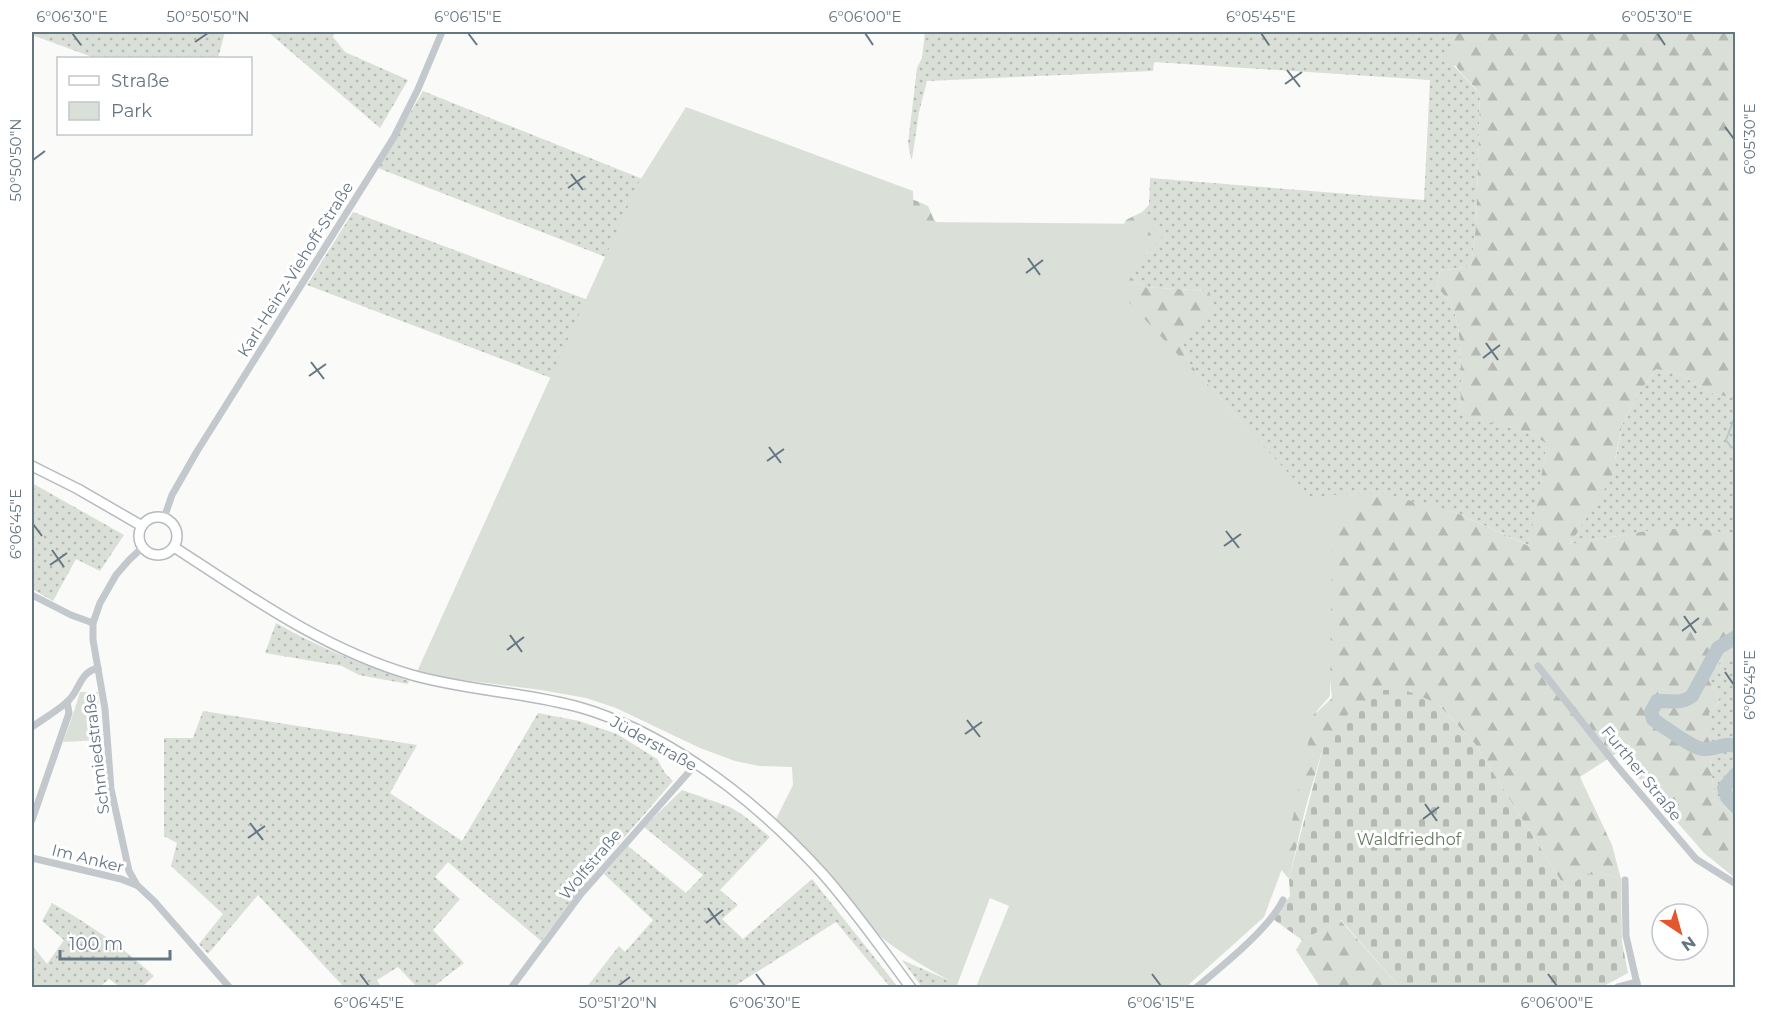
<svg xmlns="http://www.w3.org/2000/svg" width="1767" height="1019" viewBox="0 0 1767 1019" font-family="Montserrat,sans-serif">
<style>
.grass{fill:url(#grass-dots)}
.forest{fill:url(#forest-firs);fill-rule:evenodd}
.cemetery{fill:url(#cemetery-stones)}
.park{fill:#dadfd7}
.lines{fill:none;stroke-linecap:round;stroke-linejoin:round}
.stream{stroke:#bbc7cb;stroke-width:2}
.river{stroke:#bbc7cb;stroke-width:14}
.major-casing{stroke:#b5babe;stroke-width:12}
.minor{stroke:#c3c8cc;stroke-width:7}
.major{stroke:#fff;stroke-width:9}
.ticks{fill:none;stroke:#657683;stroke-width:2}
.labels{text-anchor:middle;stroke-width:6;stroke-linejoin:round;paint-order:stroke}
.street-label{font-size:16px;fill:#657683;stroke:#fff}
.park-label{font-size:16px;fill:#687a64;stroke:#fff}
.neatline{fill:none;stroke:#657683;stroke-width:2}
.ticks-label{font-size:15px;text-anchor:middle;fill:#657683}
</style>
<defs>
<pattern id="grass-dots" width="8" height="8" patternUnits="userSpaceOnUse" patternTransform="scale(1.5)"><rect width="8" height="8" fill="#dadfd7"/><path d="M2 2h.1M6 6h.1" fill="none" stroke="#b4b9b4" stroke-width="1.8" stroke-linecap="round"/></pattern>
<pattern id="forest-firs" width="22" height="20" patternUnits="userSpaceOnUse" patternTransform="scale(1.5)"><rect width="22" height="20" fill="#dadfd7"/><path d="M5 1l3.5 6h-7zM16 11l3.5 6h-7z" fill="#b4b9b4"/></pattern>
<pattern id="cemetery-stones" width="16" height="16" patternUnits="userSpaceOnUse" patternTransform="scale(1.5)"><rect width="16" height="16" fill="#dadfd7"/><path d="M2 7V4a2 2 0 0 1 4 0v3zM10 15v-3a2 2 0 0 1 4 0v3z" fill="#b4b9b4"/></pattern>
</defs>
<rect width="100%" height="100%" fill="#fafaf8"/>
<g class="grass">
<polygon points="32,32 225,32 218,58 95,58 32,35"/>
<polygon points="268,32 335,32 333,37 345,52 408,80 380,128"/>
<path d="M925,32H1455L1446,64L1453,65L1480,94L1476,226L1471,266L1440,271L1436,286C1440,291 1447,297 1451,304C1464,329 1461,386 1460,414L1531,433L1547,444L1530,546L1455,512L1309,498L1189,363L1182,344L1209,291L1144,287L1126,274L1163,235L1142,212L1149,205L1150,178L1424,200L1430,80L1154,62L1153,71L927,81L919,112L912,159H911L908,143L917,68L922,58Z"/>
<polygon points="423,91 645,180 608,258 378,168"/>
<polygon points="353,212 588,300 551,378 307,285"/>
<path d="M1656,369L1677,373L1714,394L1730,397L1735,392C1735,403 1733,414 1734,425C1735,461 1735,497 1735,534C1676,526 1628,532 1570,545L1616,457L1622,425L1639,393Z"/>
<polygon points="32,483 124,535 100,571 76,559 53,601 32,589"/>
<path d="M276,623C318,647 363,665 409,681L408,684L359,675L342,666L265,653Z"/>
<polygon points="1730,654 1735,658 1735,815 1715,802 1709,750 1709,713 1721,700 1708,679 1717,665"/>
<polygon points="203,711 417,745 390,793 462,841 538,713 579,721 617,734 657,759 665,773 673,781 598,868 541,941 448,862 435,877 460,899 433,930 464,963 433,987 417,987 398,967 377,980 381,987 344,987 258,895 208,954 199,944 223,914 171,866 177,843 164,836 164,738 193,738"/>
<polygon points="682,790 730,807 743,815 770,837 720,890 738,905 722,919 743,939 812,879 898,987 890,987 836,922 733,987 586,988 619,946 625,952 653,920 604,874 628,846 686,893 703,875 644,827"/>
<path d="M52,903C89,924 123,947 154,976L142,987H120L109,979L100,987H32V945L47,964L64,940L42,921Z"/>
<polygon points="902,960 957,984 955,987 922,987"/>
</g>
<g class="forest">
<path d="M1455,32H1735V392L1730,397L1714,394L1677,373L1656,369L1639,393L1622,425L1611,479L1570,544L1659,529H1701L1735,534V658L1730,655L1717,665L1708,679L1721,700L1709,713V750L1715,802L1735,815V878L1704,853L1617,753L1580,777L1612,845L1621,879L1601,873L1566,889L1475,744L1437,703L1323,748L1306,806L1289,879L1269,855L844,181L917,201L928,206L934,220L939,224L1122,228L1126,220L1142,212L1164,235L1126,274L1144,287L1209,291L1214,306L1182,344L1189,363L1309,498L1353,494H1384L1455,512L1529,546L1547,444L1531,433L1460,415C1461,386 1464,329 1451,304C1447,297 1440,291 1436,286L1440,271L1471,266L1476,226L1480,94C1472,83 1463,77 1456,66L1445,64ZM1316,541L1332,698L1317,712L1293,687Z"/>
<polygon points="1340,920 1400,987 1320,987 1296,950 1302,940"/>
</g>
<polygon class="cemetery" points="1384,690 1407,691 1437,703 1475,744 1566,889 1586,874 1601,873 1621,879 1622,942 1628,973 1602,987 1400,987 1341,920 1302,940 1273,919 1290,896 1289,879 1323,748 1349,713"/>
<g class="park">
<path d="M686,107L913,191L914,222L1152,224L1123,296L1311,497L1358,493L1332,541L1330,696L1314,714L1283,866L1264,917L1186,987H976L1009,906L990,898L957,985C936,973 914,961 894,947C848,913 812,864 776,819L793,785L792,767L759,766L735,761L700,748L616,708L586,698L541,690L416,674L639,182Z"/>
<path d="M80,692H98L100,740L63,742C70,723 75,709 80,692Z"/>
</g>
<g class="lines">
<polyline class="stream" points="1736,414 1726,440 1731,447 1736,448"/>
<g class="river">
<path d="M1736,637L1718,648L1692,696C1680,705 1671,700 1657,701L1651,712L1653,719L1658,723C1668,729 1692,748 1703,749C1715,750 1724,742 1736,746"/>
<polyline points="1736,774 1724,788 1727,797 1736,807"/>
</g>
<g class="major-casing">
<g id="major">
<polyline points="32,466 78,489 142,526"/>
<circle cx="158" cy="536" r="19"/>
<path d="M174,547C249,596 325,650 412,675C468,691 526,692 582,708C600,713 619,721 636,729C706,763 770,816 822,873C854,909 882,949 911,988"/>
</g>
</g>
<g class="minor">
<polyline points="164,518 172,495 196,453 394,137 418,89 442,32"/>
<polyline points="143,547 129,560 116,575 100,603 93,623 93,640 105,709 111,789 129,871 137,885 154,901 230,988"/>
<polyline points="32,595 71,615 93,623"/>
<polyline points="1538,666 1616,765 1696,859 1736,884"/>
<path d="M32,727C43,719 57,711 67,702C80,691 79,672 98,668"/>
<polyline points="32,820 69,713 67,702"/>
<polyline points="32,858 121,879 136,885"/>
<polyline points="1625,880 1626,936 1638,988"/>
<polyline points="1618,987 1637,982"/>
<polyline points="511,988 581,894 696,764"/>
<path d="M1196,988C1221,967 1269,929 1283,900"/>
</g>
<use href="#major" class="major"/>
</g>
<path class="ticks" d="M72,33L81,45M468,33L477,45M865,33L873,45M1261,33L1269,45M1657,33L1665,45M195,42L208,33M1287,70L1300,87M1285,84L1302,72M1725,127L1734,139M33,160L45,151M571,174L583,190M568,188L585,176M1028,258L1040,275M1026,273L1043,260M1486,343L1498,360M1483,358L1500,345M311,362L324,379M309,376L326,364M769,447L781,463M767,461L784,449M33,524L42,536M1226,531L1239,548M1224,546L1241,534M52,550L64,567M50,565L67,553M1684,616L1696,633M1682,631L1699,618M510,635L522,652M507,650L524,637M1725,672L1734,685M967,720L980,737M965,734L982,722M1425,804L1437,821M1423,819L1439,807M250,823L263,840M248,838L265,826M708,908L720,925M706,923L723,910M360,974L369,986M756,974L765,986M1152,974L1161,986M1548,974L1557,986M618,986L630,977"/>
<g class="labels">
<g class="street-label">
<text transform="translate(295 269) rotate(-58)" y="6">Karl-Heinz-Viehoff-Straße</text>
<text transform="translate(654 743) rotate(29)" y="6">Jüderstraße</text>
<text transform="translate(96 754) rotate(-97)" y="6">Schmiedstraße</text>
<text transform="translate(1642 773) rotate(51)" y="6">Further Straße</text>
<text transform="translate(88 858) rotate(14)" y="6">Im Anker</text>
<text transform="translate(590 864) rotate(-50)" y="6">Wolfstraße</text>
</g>
<g class="park-label">
<text x="1409" y="845">Waldfriedhof</text>
</g>
</g>
<rect width="1767" height="1019" fill="none" stroke="#ffffff" stroke-width="66"/>
<rect x="57" y="57" width="195" height="78" fill="#ffffff" stroke="#c1c8cd" stroke-width="1.5"/>
<rect x="69" y="76" width="30" height="9" fill="#ffffff" stroke="#c1c8cd" stroke-width="1.5"/>
<text x="111" y="87" font-size="18" fill="#657683">Straße</text>
<rect x="69" y="102" width="30" height="18" fill="#dadfd7" stroke="#c1c8cd" stroke-width="1.5"/>
<text x="111" y="117" font-size="18" fill="#657683">Park</text>
<g transform="translate(1680 932) rotate(144)"><circle r="28" fill="#ffffff" stroke="#c1c8cd" stroke-width="1.5"/>
<path d="M0-4.5L10 22L0 15L-10 22Z" fill="#e4572e"/>
<text y="-9" font-size="16" font-weight="bold" text-anchor="middle" fill="#657683">N</text>
</g>
<path d="M60 950v9h110v-9" fill="none" stroke="#657683" stroke-width="3"/>
<text x="69" y="950" font-size="18" fill="#657683" stroke="#ffffff" stroke-width="4.5" paint-order="stroke">100 m</text>
<rect x="33" y="33" width="1701" height="953" class="neatline"/>
<g class="ticks-label">
<text x="72" y="22">6°06'30"E</text>
<text x="208" y="22">50°50'50"N</text>
<text x="468" y="22">6°06'15"E</text>
<text x="865" y="22">6°06'00"E</text>
<text x="1261" y="22">6°05'45"E</text>
<text x="1657" y="22">6°05'30"E</text>
<text transform="translate(1750 139) rotate(-90)" y="5">6°05'30"E</text>
<text transform="translate(16 160) rotate(-90)" y="5">50°50'50"N</text>
<text transform="translate(16 524) rotate(-90)" y="5">6°06'45"E</text>
<text transform="translate(1750 685) rotate(-90)" y="5">6°05'45"E</text>
<text x="369" y="1008">6°06'45"E</text>
<text x="618" y="1008">50°51'20"N</text>
<text x="765" y="1008">6°06'30"E</text>
<text x="1161" y="1008">6°06'15"E</text>
<text x="1557" y="1008">6°06'00"E</text>
</g>
</svg>
